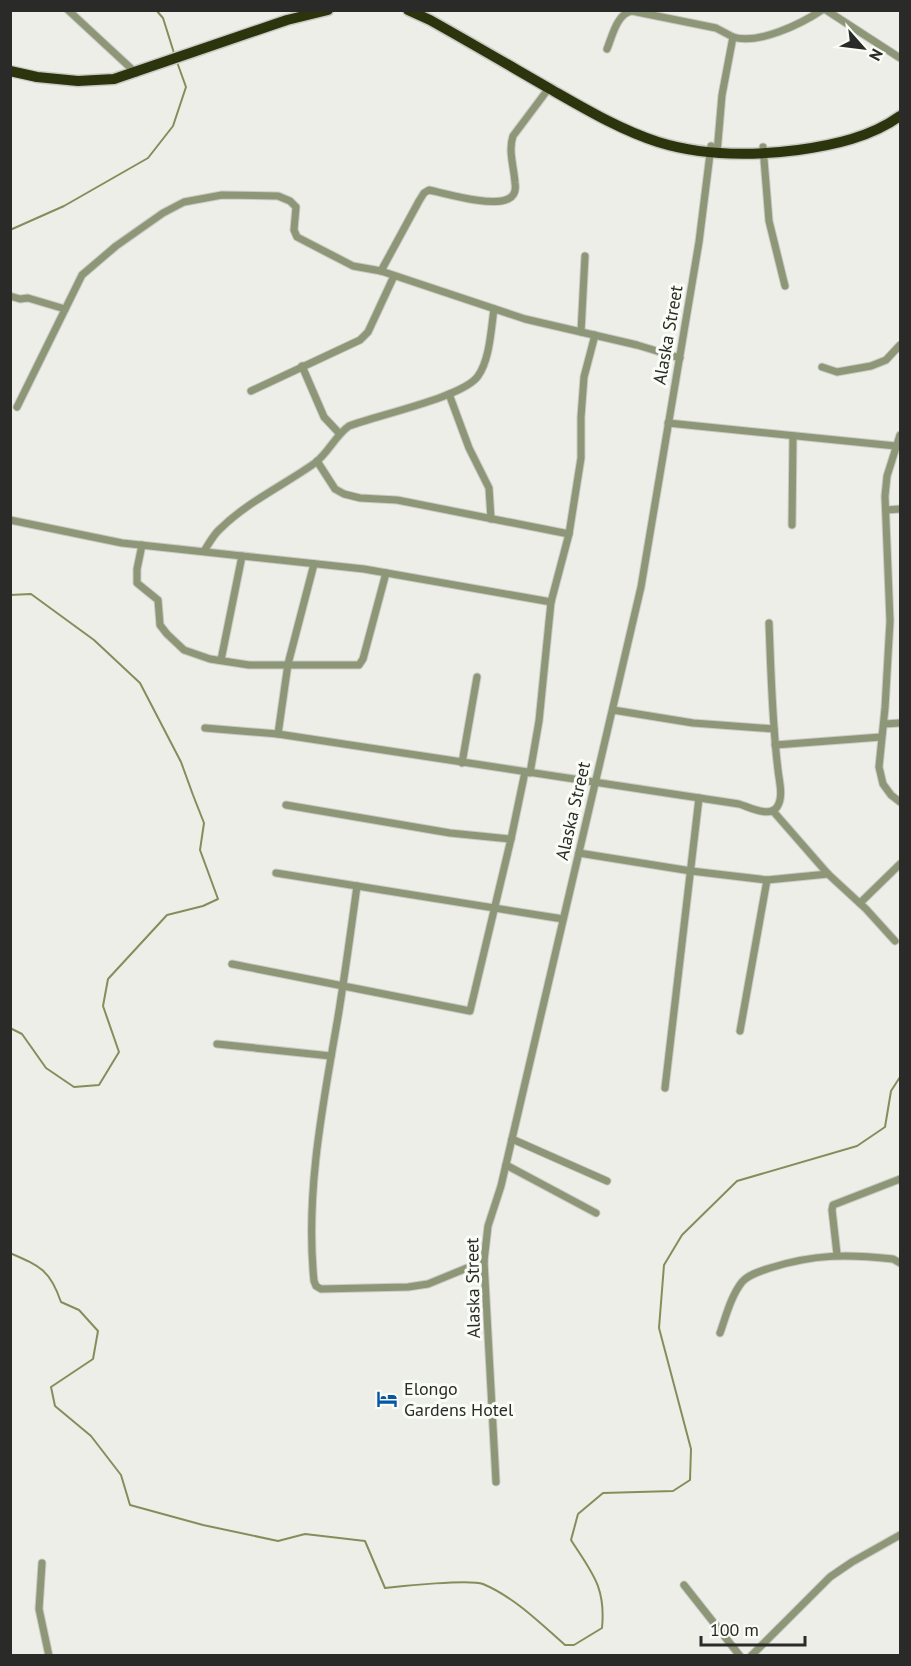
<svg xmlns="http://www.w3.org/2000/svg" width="911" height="1666" viewBox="0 0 911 1666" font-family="'PT Sans',sans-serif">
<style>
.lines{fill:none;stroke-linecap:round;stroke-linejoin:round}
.stream{stroke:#838f5b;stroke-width:2}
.minor-casing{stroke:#cacbc5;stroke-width:9}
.highway-casing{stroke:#cacbc5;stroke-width:13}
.minor{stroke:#8e9678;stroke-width:7}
.highway{stroke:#2c340d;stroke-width:10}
.labels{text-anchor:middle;stroke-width:6;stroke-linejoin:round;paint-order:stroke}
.street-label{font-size:18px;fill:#2a2a28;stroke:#fafcf6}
.poi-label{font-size:18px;fill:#2a2a28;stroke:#fafcf6;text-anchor:start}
</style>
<rect width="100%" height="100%" fill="#edeee8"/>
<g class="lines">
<g class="stream">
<polyline points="156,10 163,18 174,53"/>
<polyline points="10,230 64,206 148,158 173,126 186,87 177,62"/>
<polyline points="10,595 31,594 94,640 140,683 181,762 193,795 204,823 200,850 218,899 203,906 167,915 108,979 103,1006 119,1052 99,1085 74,1087 46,1068 22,1034 10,1028"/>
<path d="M10,1253C40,1266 50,1270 61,1302L79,1310L98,1331L93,1359L51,1387L55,1406L91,1436L121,1475L130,1505L203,1525L278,1541L305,1534L365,1541L385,1588C402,1586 470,1579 483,1584C514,1597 540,1623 565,1645H574L602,1628C606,1587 592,1573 571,1540L578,1514L603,1493L673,1491L690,1480L691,1449L659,1328L664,1265L682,1235L737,1181L857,1146L885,1127L891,1091L900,1077"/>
</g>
<g class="minor-casing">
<g id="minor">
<polyline points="68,10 136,73"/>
<polyline points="826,10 900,58"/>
<path d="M607,49C612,37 617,13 632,11L716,28L733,37"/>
<polyline points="763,147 769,221 785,286"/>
<path d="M717,153L722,95L733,37C758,45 801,24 822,10"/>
<path d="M381,271L419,201L424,193L429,190C448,194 491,207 508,199C515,196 516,189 515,183C514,167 508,151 513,136L549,88"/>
<polyline points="10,296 20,299 28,298 65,309"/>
<polyline points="581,332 585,256"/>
<polyline points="302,366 324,417 339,433"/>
<polyline points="822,367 837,372 871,366 886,360 900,345"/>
<polyline points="251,391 360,340 368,332 394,276"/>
<polyline points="449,394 469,448 489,488 491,519"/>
<polyline points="17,407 82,275 116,246 163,213 184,202 222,195 278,196 290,201 296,207 294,230 297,237 353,266 381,271 525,319 637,345 680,358"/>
<polyline points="668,423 896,446"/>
<polyline points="900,435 887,476 885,496 890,621 885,708 879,767 883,784 891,795 900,802"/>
<polyline points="317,461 335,489 344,494 360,498 397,500 569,534 581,458 581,417 584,377 595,335"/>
<polyline points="886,510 900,509"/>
<polyline points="10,520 122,543 364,569 551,602 539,721 530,773"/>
<polyline points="792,525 793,436"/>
<polyline points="142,545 137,569 137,583 158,600 160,625 167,634 184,650 210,659 249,665 359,665 363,659 386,573"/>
<path d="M204,551C209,544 213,535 220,529C247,502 284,485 315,463C329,452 335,436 349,426C377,415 464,397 478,376C490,359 491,329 494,309"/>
<polyline points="551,602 569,534"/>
<polyline points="221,660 242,556"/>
<polyline points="613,710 693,723 774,729"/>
<polyline points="884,724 900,723"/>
<path d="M205,728L278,734L739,804C749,807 770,818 777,807C784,797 779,781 778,770C772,722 771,672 769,623"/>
<polyline points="278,734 288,664 314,564"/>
<polyline points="775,745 881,737"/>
<polyline points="462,763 477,677"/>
<polyline points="286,805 450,833 511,839"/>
<polyline points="773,811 828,874 866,909 895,941"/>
<polyline points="579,853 691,871 767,880 828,874"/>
<polyline points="276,873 563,919"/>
<path d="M357,886C351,930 345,974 338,1017C323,1104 305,1193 314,1281L316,1286L321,1289L408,1287L428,1284L484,1261"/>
<polyline points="860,903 900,864"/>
<polyline points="232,964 470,1011 511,839 525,772"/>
<polyline points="740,1031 767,880"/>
<polyline points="217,1044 331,1056"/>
<polyline points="665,1088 699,798"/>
<polyline points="512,1139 607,1181"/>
<polyline points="506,1165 596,1213"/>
<polyline points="837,1254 832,1210 833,1205 900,1179"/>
<path d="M720,1333C726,1316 731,1296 742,1282C749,1274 761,1271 770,1268C814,1254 848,1254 893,1259L900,1263"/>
<polyline points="496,1482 484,1261 488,1226 501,1186 515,1126 641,587 699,242 711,146"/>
<polyline points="42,1563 39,1609 49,1656"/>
<polyline points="684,1585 740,1656"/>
<polyline points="751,1656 830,1577 852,1562 900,1535"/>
</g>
</g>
<g class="highway-casing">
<g id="highway">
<path d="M408,10L430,20C471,43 512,67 552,90C587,110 621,130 658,142C703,156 752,156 798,150C834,145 871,137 900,116"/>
<polyline points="10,71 37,77 78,81 114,79 287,20 328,10"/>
</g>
</g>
<use href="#minor" class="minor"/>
<use href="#highway" class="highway"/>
</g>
<defs>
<g id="hotel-bare" transform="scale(1.62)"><path d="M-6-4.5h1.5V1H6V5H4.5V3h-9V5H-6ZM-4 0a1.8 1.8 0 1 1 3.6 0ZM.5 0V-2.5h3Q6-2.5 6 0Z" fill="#0756a5" stroke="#fafcf6" stroke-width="2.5" paint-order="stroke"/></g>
</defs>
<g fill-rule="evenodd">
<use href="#hotel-bare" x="387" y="1399"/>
</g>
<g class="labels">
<g class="street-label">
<text transform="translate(668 335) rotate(-80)" y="6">Alaska Street</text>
<text transform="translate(573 811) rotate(-77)" y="6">Alaska Street</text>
<text transform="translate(473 1288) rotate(-91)" y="6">Alaska Street</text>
</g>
<g class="poi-label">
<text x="404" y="1395">Elongo<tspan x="404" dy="21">Gardens Hotel</tspan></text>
</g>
</g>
<rect width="911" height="1666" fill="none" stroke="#2a2a28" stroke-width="24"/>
<g transform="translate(863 48) rotate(118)" stroke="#fafcf6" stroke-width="4.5" paint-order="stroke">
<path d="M0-4.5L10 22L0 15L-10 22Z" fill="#2a2a28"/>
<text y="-9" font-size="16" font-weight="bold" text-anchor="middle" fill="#2a2a28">N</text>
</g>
<path d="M701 1636v9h104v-9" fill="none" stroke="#2a2a28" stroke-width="3"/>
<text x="710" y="1636" font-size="18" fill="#2a2a28" stroke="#fafcf6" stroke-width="4.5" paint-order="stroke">100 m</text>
</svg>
